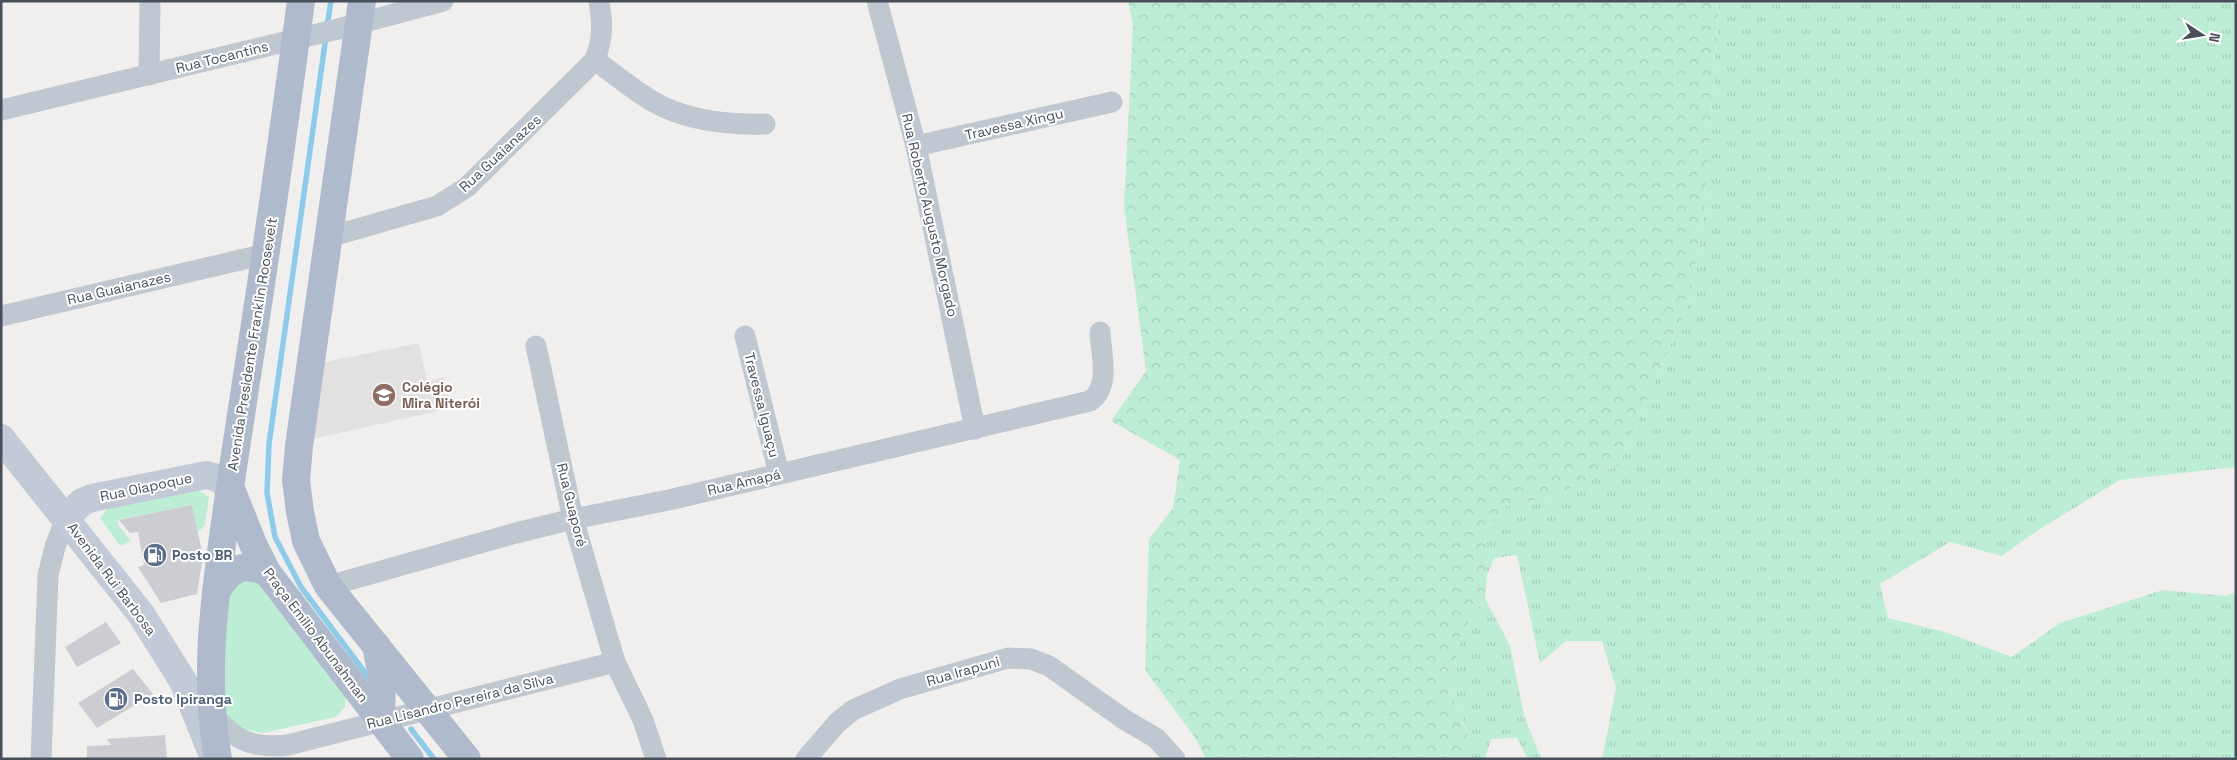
<svg xmlns="http://www.w3.org/2000/svg" width="2237" height="760" viewBox="0 0 2237 760" font-family="'Space Grotesk',sans-serif">
<style>
.education{fill:#e2e0e0}
.grass{fill:url(#grass-tufts)}
.forest{fill:url(#forest-crowns)}
.green{fill:#beedd6}
.lines{fill:none;stroke-linecap:round;stroke-linejoin:round}
.stream{stroke:#8dcbe9;stroke-width:5.5}
.building{fill:#cbcdd3}
.street{stroke:#bfc7d0;stroke-width:21}
.secondary{stroke:#c2c9d7;stroke-width:28}
.primary{stroke:#afbbcc;stroke-width:28}
.labels{text-anchor:middle;stroke-width:4;stroke-linejoin:round;paint-order:stroke}
.street-label{font-size:14px;fill:#474f5b;stroke:#fff}
.education-label{font-size:14px;font-weight:bold;fill:#785e54;stroke:#fff;text-anchor:start}
.service-label{font-size:14px;font-weight:bold;fill:#4e5e75;stroke:#fff;text-anchor:start}
</style>
<defs>
<pattern id="grass-tufts" width="24" height="20" patternUnits="userSpaceOnUse" patternTransform="scale(1.25)"><rect width="24" height="20" fill="#beedd6"/><path d="M3 7l-1-3M5 7V3M7 7l1-3M15 17l-1-3M17 17v-4M19 17l1-3" fill="none" stroke="#a5cdba"/></pattern>
<pattern id="forest-crowns" width="20" height="18" patternUnits="userSpaceOnUse" patternTransform="scale(1.25)"><rect width="20" height="18" fill="#beedd6"/><path d="M2 6a3 3 0 1 1 6 0M12 15a3 3 0 1 1 6 0" fill="none" stroke="#a5cdba"/></pattern>
</defs>
<rect width="100%" height="100%" fill="#f1efee"/>
<polygon class="education" points="419,343 427,382 444,377 451,408 313,439 325,362"/>
<g class="grass">
<polygon points="1719,1 2236,1 2236,467 2120,480 2035,532 2002,556 1950,542 1880,584 1888,618 1945,632 2012,657 2060,623 2163,590 2225,596 2236,592 2236,759 1602,759 1616,688 1602,641 1566,641 1540,663 1517,555 1494,558 1487,575 1485,529 1507,506 1553,496 1619,465 1689,302 1704,217"/>
<polygon points="1485,598 1510,646 1524,715 1541,759 1528,759 1517,738 1491,739 1485,759 1463,759 1469,737 1451,691 1460,635"/>
</g>
<polygon class="forest" points="1128,1 1719,1 1704,217 1689,302 1619,465 1553,496 1507,506 1485,529 1487,575 1485,598 1460,635 1451,691 1469,738 1463,759 1206,759 1196,739 1145,670 1149,539 1173,508 1180,460 1111,421 1146,371 1124,207 1133,25"/>
<g class="green">
<polygon points="196,489 209,497 205,525 198,532 192,505 118,520 119,526 131,541 120,546 100,518 110,506"/>
<path d="M257,576L346,693L345,707L336,717L263,733C244,731 236,724 223,711L225,588Z"/>
</g>
<g class="lines">
<g class="stream">
<polyline points="327,27 331,1"/>
<polyline points="326,36 269,444 267,493 275,537 301,587 369,678"/>
<polyline points="411,729 434,759"/>
</g>
</g>
<g class="building">
<polygon points="192,505 203,556 197,594 161,603 138,567 144,565 138,532 130,533 119,520"/>
<polygon points="106,622 121,643 77,667 65,647"/>
<polygon points="133,669 153,694 97,728 78,703"/>
<polygon points="165,735 167,759 87,759 87,746 111,745 107,739"/>
</g>
<g class="lines">
<g class="street">
<polyline points="877,1 916,146 975,429"/>
<path d="M595,60C614,74 632,89 652,101C686,121 727,125 765,124"/>
<polyline points="149,75 150,1"/>
<polyline points="1,110 338,29 443,1"/>
<polyline points="916,146 1112,102"/>
<path d="M329,237L437,206L467,187L595,60C603,37 603,26 599,1"/>
<polyline points="1,316 266,254"/>
<polyline points="745,336 779,474"/>
<polyline points="536,346 573,519 602,618 615,662 643,720 656,759"/>
<path d="M328,586L516,533L573,519L669,500L1090,401C1111,387 1101,354 1100,332"/>
<path d="M211,713C235,740 251,749 288,745L615,662"/>
<polyline points="41,759 48,575 55,547 66,518"/>
<polyline points="806,759 837,723 853,710 900,689 1008,658 1031,659 1049,666 1125,720 1156,738 1175,759"/>
</g>
<g class="secondary">
<polyline points="1,438 141,614 183,681 212,753"/>
<polyline points="66,518 82,502 92,498 206,475 218,478 230,487"/>
</g>
<g class="primary">
<polyline points="362,1 299,446 296,480 300,512 306,541 328,586 467,759"/>
<polyline points="231,489 253,544 267,572 410,759"/>
<path d="M216,592C230,569 240,562 267,572"/>
<polyline points="376,645 382,677 381,721"/>
<path d="M218,759C205,685 212,618 222,545C229,490 238,436 246,382C266,255 284,128 301,1"/>
</g>
</g>
<defs>
<g id="school-disc" transform="scale(1.25)"><circle r="9.5" fill="#8d6e63" stroke="#fff"/><path d="M0-5L7-2L0 1L-7-2ZM-4 1L0 2.5L4 1V4Q0 6-4 4Z" fill="#fff"/></g>
<g id="fuel-disc" transform="scale(1.25)"><circle r="9.5" fill="#5c6f8a" stroke="#fff"/><path d="M-5.5-6h7V0h2V4h1.3V-2.5L3-4.5l.8-.8L6-3V5H2.5V1h-1V6h-7ZM-4.2-4.7v3.2H.2V-4.7Z" fill="#fff"/></g>
</defs>
<g fill-rule="evenodd">
<use href="#school-disc" x="384" y="395"/>
<use href="#fuel-disc" x="155" y="555"/>
<use href="#fuel-disc" x="116" y="699"/>
</g>
<g class="labels">
<g class="street-label">
<text transform="translate(222 57) rotate(-14)" y="5">Rua Tocantins</text>
<text transform="translate(1014 124) rotate(-13)" y="5">Travessa Xingu</text>
<text transform="translate(500 153) rotate(-43)" y="5">Rua Guaianazes</text>
<text transform="translate(930 215) rotate(77)" y="5">Rua Roberto Augusto Morgado</text>
<text transform="translate(119 288) rotate(-13)" y="5">Rua Guaianazes</text>
<text transform="translate(252 344) rotate(-81)" y="5">Avenida Presidente Franklin Roosevelt</text>
<text transform="translate(762 405) rotate(76)" y="5">Travessa Iguaçu</text>
<text transform="translate(744 482) rotate(-13)" y="5">Rua Amapá</text>
<text transform="translate(146 487) rotate(-12)" y="5">Rua Oiapoque</text>
<text transform="translate(572 505) rotate(76)" y="5">Rua Guaporé</text>
<text transform="translate(112 579) rotate(53)" y="5">Avenida Rui Barbosa</text>
<text transform="translate(316 635) rotate(53)" y="5">Praça Emilio Abunahman</text>
<text transform="translate(963 671) rotate(-16)" y="5">Rua Irapuni</text>
<text transform="translate(460 701) rotate(-14)" y="5">Rua Lisandro Pereira da Silva</text>
</g>
<g class="education-label">
<text x="402" y="392">Colégio<tspan x="402" dy="16">Mira Niterói</tspan></text>
</g>
<g class="service-label">
<text x="172" y="560">Posto BR</text>
<text x="134" y="704">Posto Ipiranga</text>
</g>
</g>
<rect width="2237" height="760" fill="none" stroke="#474f5b" stroke-width="5"/>
<g transform="translate(2202 35) rotate(102)" stroke="#ffffff" stroke-width="4" paint-order="stroke">
<path d="M0-4L9 19L0 12L-9 19Z" fill="#474f5b"/>
<text y="-8" font-size="14" font-weight="bold" text-anchor="middle" fill="#474f5b">N</text>
</g>
</svg>
